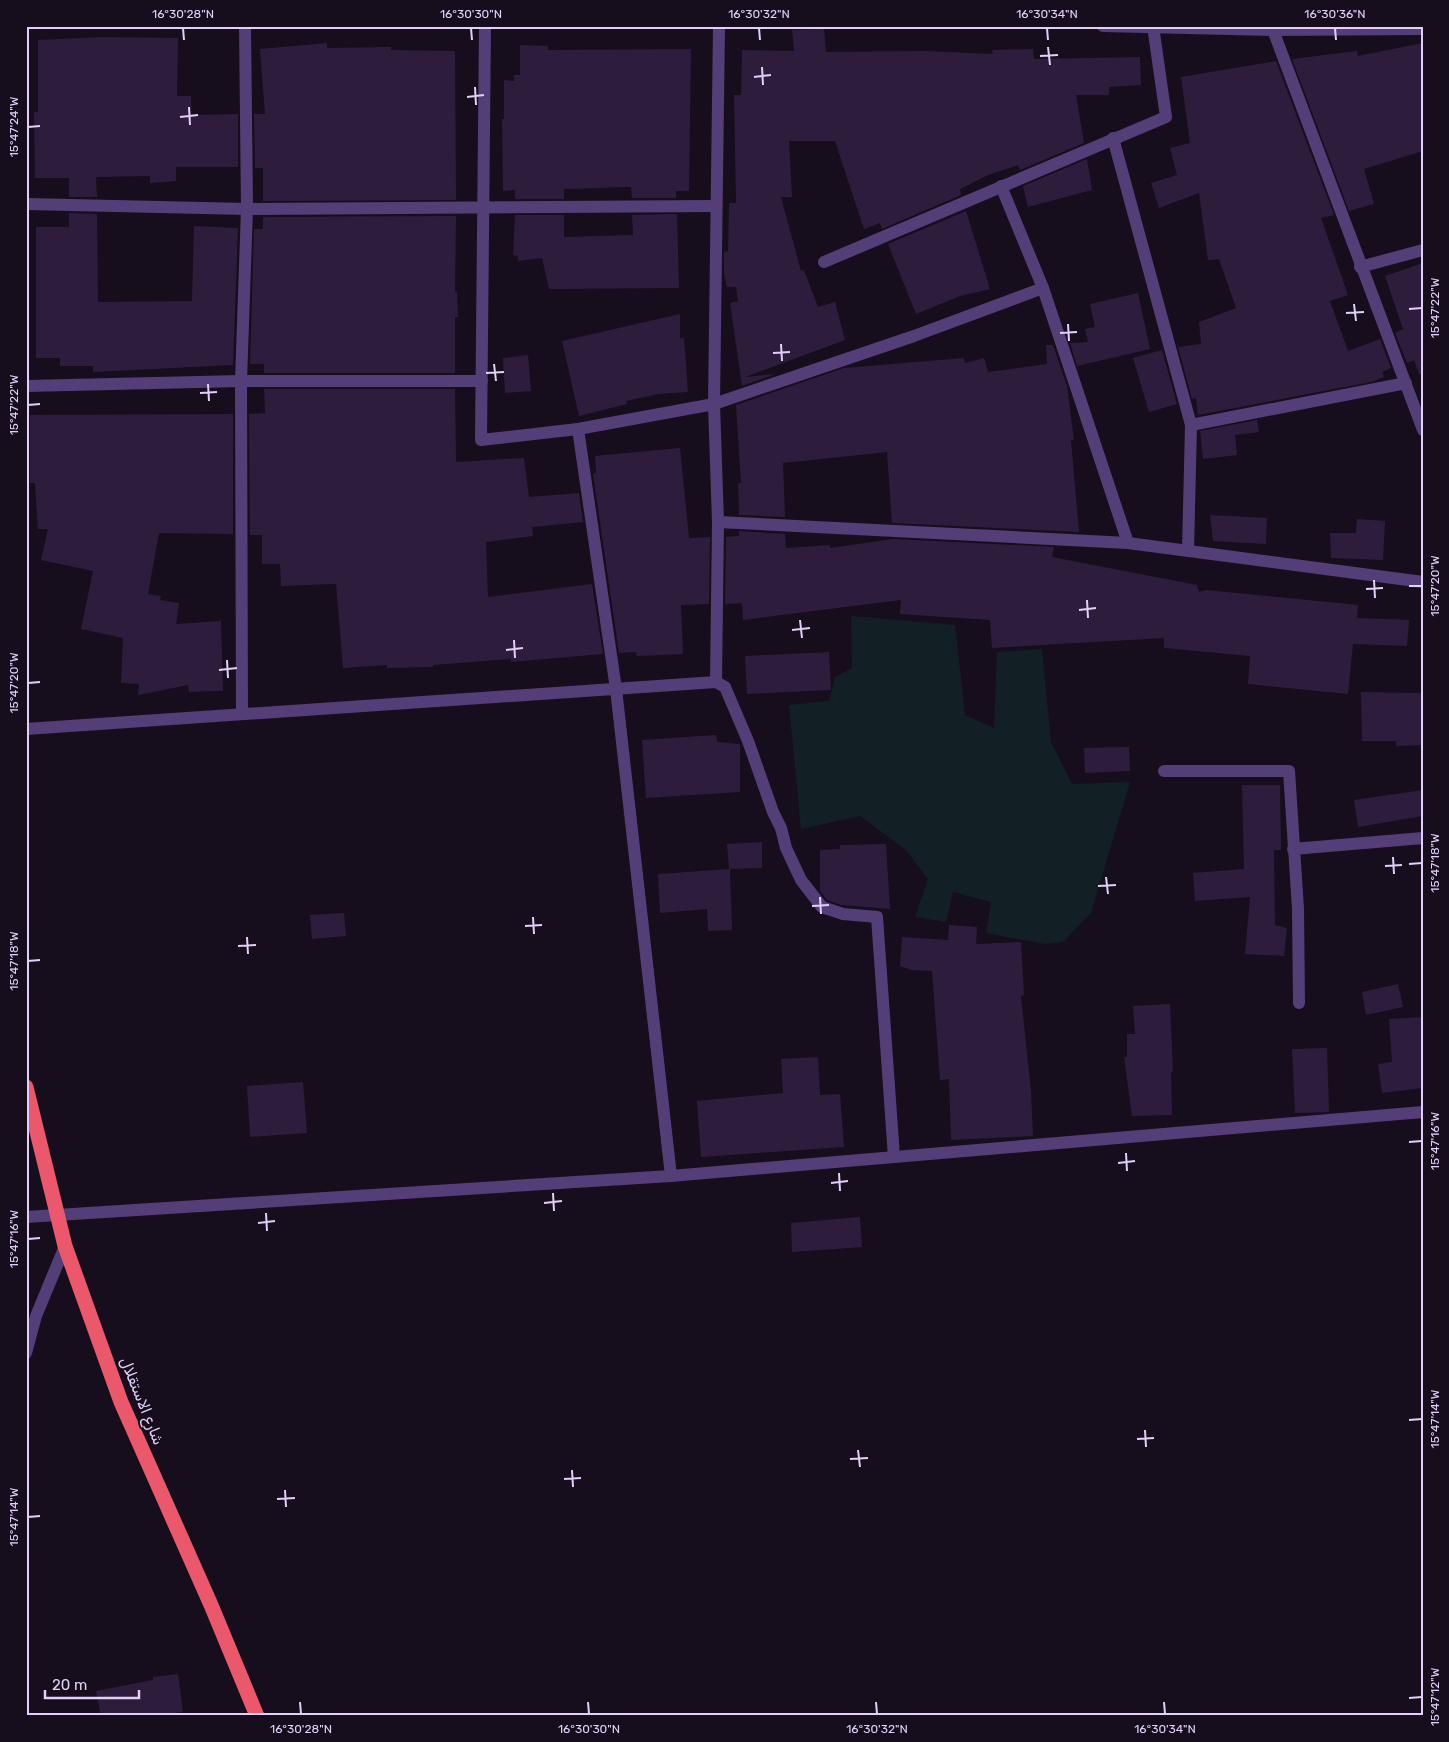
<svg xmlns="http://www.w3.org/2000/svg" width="1449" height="1742" viewBox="0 0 1449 1742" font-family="Rubik,Vazirmatn,sans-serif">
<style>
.green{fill:#122026}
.building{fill:#2e1c3c}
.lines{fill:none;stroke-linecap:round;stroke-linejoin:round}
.minor{stroke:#543e77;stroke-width:12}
.highway{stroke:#ec586b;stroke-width:15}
.ticks{fill:none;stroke:#e3cffa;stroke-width:2}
.labels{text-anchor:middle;stroke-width:4;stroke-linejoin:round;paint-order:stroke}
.street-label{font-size:15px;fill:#e3cffa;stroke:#160e1d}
.neatline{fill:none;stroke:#e3cffa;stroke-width:2}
.ticks-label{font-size:12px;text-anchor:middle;fill:#e3cffa}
</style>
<rect width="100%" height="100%" fill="#160e1d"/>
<polygon class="green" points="851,616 955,625 965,715 994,728 997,652 1042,649 1051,742 1072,784 1130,782 1091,913 1063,942 1045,944 986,933 991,902 953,892 946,922 915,917 928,879 905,849 860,816 801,829 789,705 829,701 835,677 852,668"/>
<g class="building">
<polygon points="824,29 826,52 926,51 993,54 992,50 1033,49 1034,59 1140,57 1141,85 1109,87 1109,95 1076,95 1084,143 1020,170 1018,165 988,175 960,189 961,195 882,229 880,223 864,229 835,141 789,141 792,197 781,197 801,271 804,270 818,307 835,302 845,340 745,377 776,374 742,386 730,303 738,301 736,287 727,287 724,273 724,252 728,251 729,203 736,203 734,95 741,95 742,50 794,51 792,30"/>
<polygon points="102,37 178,38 177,96 191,96 191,115 238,114 238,167 176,167 176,181 150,183 150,176 96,177 97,197 69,197 69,178 35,178 34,112 38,112 38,40"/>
<polygon points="327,43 327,48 391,47 391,50 455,51 456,200 263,201 263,168 255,168 254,114 265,114 260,49"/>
<polygon points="1423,43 1423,151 1364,169 1374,204 1349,211 1292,59 1357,51 1358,56"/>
<polygon points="520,45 548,46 548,50 691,49 689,191 676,191 676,198 632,198 631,187 564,189 564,199 515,199 515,190 503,191 502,119 504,119 504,80 514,81 514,75 520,75"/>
<polygon points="1276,61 1334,215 1321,218 1348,295 1330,301 1348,351 1380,339 1391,368 1382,372 1384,377 1371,382 1198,415 1196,398 1192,399 1178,347 1201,344 1199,322 1236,308 1219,259 1208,260 1199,193 1159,208 1151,183 1177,175 1170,148 1190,143 1181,77"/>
<polygon points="1087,159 1092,190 1028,207 1023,186"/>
<polygon points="966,211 990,289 960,296 916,314 888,244"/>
<polygon points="69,213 97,214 98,302 192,301 194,226 238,228 233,365 93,372 93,366 60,366 60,358 36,358 36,227 69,227"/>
<polygon points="677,214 679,288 549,289 542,258 518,261 518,256 513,255 515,215 564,215 564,237 633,235 632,215"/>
<polygon points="456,216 455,292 457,292 458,317 455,317 455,373 264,373 264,364 250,364 254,229 263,229 263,217"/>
<polygon points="1423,263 1423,374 1419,374 1414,360 1407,363 1395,333 1403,329 1385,276"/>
<polygon points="1138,293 1150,349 1077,366 1070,343 1088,342 1085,329 1095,327 1090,304"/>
<polygon points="680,314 680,338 684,338 688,392 658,394 626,401 627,404 579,416 562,341"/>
<polygon points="1046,345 1053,345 1067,386 1074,440 1071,440 1079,532 892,523 887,452 783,463 785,517 739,515 738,483 741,483 736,405 844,368 964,358 965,363 984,358 988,372 1047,364"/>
<polygon points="1162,350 1177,404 1149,412 1133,358"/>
<polygon points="528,355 531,391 505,393 503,358"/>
<polygon points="264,389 455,389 456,462 524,458 529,497 579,493 583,522 532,527 533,536 486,542 488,597 592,584 603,654 511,662 511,659 433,665 433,667 387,668 387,665 343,668 336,584 281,586 280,564 262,564 262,535 250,535 249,414 265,413"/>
<polygon points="233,414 233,534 159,533 148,594 161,596 160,600 179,603 176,624 221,621 223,691 189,692 188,685 138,695 139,684 121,683 123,638 81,629 93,571 41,560 48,529 38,529 35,483 30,483 30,415"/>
<polygon points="1257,420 1259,432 1235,435 1237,455 1203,459 1200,431"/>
<polygon points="680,448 689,538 710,537 709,604 681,605 683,654 637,656 636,652 619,653 593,474 596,473 595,456"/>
<polygon points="1210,515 1267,518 1266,544 1213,541"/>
<polygon points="1357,519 1385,521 1383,560 1331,558 1330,533 1356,533"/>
<polygon points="739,531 785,534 786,548 830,545 830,548 893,539 1054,547 1052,557 1197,585 1199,592 1206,590 1358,605 1357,618 1409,620 1407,646 1353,644 1348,694 1248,684 1250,656 1164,648 1164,638 992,648 990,620 900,614 901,600 743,620 742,603 725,604 726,537 739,536"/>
<polygon points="829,652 831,690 747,694 745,656"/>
<polygon points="1361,692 1423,693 1423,745 1396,746 1396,741 1362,741"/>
<polygon points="716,735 717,742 740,744 740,792 646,798 642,740"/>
<polygon points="1129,747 1130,771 1085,773 1084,748"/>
<polygon points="1242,785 1280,785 1281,850 1274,850 1275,925 1287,928 1284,956 1245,954 1250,897 1195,901 1193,873 1244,869"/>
<polygon points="1423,790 1423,816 1358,827 1354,800"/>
<polygon points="762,842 762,868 729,869 727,844"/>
<polygon points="886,844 890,909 841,905 827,900 820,891 820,850 840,849 840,845"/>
<polygon points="730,869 732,930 708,931 707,909 660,913 658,874"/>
<polygon points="344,913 346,936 312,939 310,915"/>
<polygon points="949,925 977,927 976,944 1021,942 1024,995 1021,996 1031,1091 1033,1136 951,1140 949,1079 940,1080 932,971 912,970 900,966 902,937 948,940"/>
<polygon points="1398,984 1403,1007 1366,1015 1362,992"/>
<polygon points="1170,1004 1173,1072 1171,1072 1172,1115 1132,1116 1124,1057 1127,1057 1127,1034 1135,1034 1133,1006"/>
<polygon points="1423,1017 1423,1088 1382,1093 1378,1064 1392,1062 1389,1019"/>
<polygon points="1327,1048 1329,1112 1295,1113 1292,1049"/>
<polygon points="818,1057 820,1095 840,1094 844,1147 701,1157 697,1101 783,1093 781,1059"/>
<polygon points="303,1082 307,1133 250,1137 247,1086"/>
<polygon points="860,1217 862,1247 792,1252 791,1223"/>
<polygon points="178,1674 183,1712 152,1716 101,1716 96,1691 153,1680 153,1677"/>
</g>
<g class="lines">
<g class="minor">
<polyline points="485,26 481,440 578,429 714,404 914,336 1043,288"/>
<polyline points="719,26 714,404 718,522 716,682 725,687 748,741 773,812 781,828 786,848 801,880 822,907 843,914 877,917 894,1157"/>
<polyline points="1103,26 1273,30 1423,29"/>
<polyline points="1273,30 1423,430"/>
<polyline points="1113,138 1191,425 1188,551"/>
<polyline points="1001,186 1043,288 1128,543"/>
<polyline points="26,204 247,209 716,206"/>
<polyline points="824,262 1166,117 1153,26"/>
<polyline points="1360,267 1423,250"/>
<polyline points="26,386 241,381 482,381"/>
<polyline points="1191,425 1406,383"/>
<polyline points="718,522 1128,543 1423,582"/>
<polyline points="242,714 241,381 247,209 245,26"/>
<polyline points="26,729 716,682"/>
<polyline points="1164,771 1289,771 1298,909 1299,1003"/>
<polyline points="1293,849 1423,838"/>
<polyline points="671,1176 1423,1112"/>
<polyline points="26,1217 671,1176 616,689 578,429"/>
<polyline points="26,1353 36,1316 65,1246"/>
</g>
<polyline class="highway" points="26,1087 65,1246 121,1402 211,1605 257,1716"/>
</g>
<path class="ticks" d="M183,28L184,40M471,28L472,40M759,28L760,40M1047,28L1048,40M1335,28L1336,40M1048,47L1050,65M1040,56L1058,55M762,67L763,85M754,77L771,75M475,87L476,105M467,97L484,95M189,107L190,125M180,117L198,115M28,127L40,126M1354,304L1356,321M1409,309L1422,308M1346,313L1364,312M1068,324L1069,341M1060,333L1077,332M781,344L782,361M773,353L790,352M494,364L496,381M486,373L504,372M208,384L209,401M200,393L217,392M28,405L40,404M1374,580L1375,598M1409,586H1422M1366,589L1383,588M1087,600L1088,618M1079,610L1096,608M800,620L802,638M792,630L810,628M514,640L515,658M506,650L523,648M227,660L228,678M219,670L237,668M28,683L40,682M1393,857L1394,874M1409,864L1422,863M1385,866L1402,865M1106,877L1108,894M1098,886L1116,885M820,897L821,914M812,906L829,905M533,917L534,934M525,926L542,925M247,937L248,954M238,946L256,945M28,961L40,960M1409,1142L1422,1141M1126,1153L1127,1171M1118,1163L1135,1161M839,1173L840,1191M831,1183L848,1181M553,1193L554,1211M544,1203L562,1201M266,1213L267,1231M258,1223L275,1221M28,1239L40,1238M1409,1420L1422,1419M1145,1430L1146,1447M1137,1439L1154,1438M858,1450L860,1467M850,1459L868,1458M572,1470L573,1487M564,1479L581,1478M285,1490L286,1507M277,1499L295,1498M28,1517L40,1516M1409,1698L1422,1697M300,1702L301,1714M588,1702L589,1714M876,1702L877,1714M1164,1702L1165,1714"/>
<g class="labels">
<g class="street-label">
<text transform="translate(142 1401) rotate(68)" y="5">شارع الاستقلال</text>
</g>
</g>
<rect width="1449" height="1742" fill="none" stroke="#160e1d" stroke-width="55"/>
<path d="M45 1690v8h94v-8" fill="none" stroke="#e3cffa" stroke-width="2.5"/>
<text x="52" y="1690" font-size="15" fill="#e3cffa" stroke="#160e1d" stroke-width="4" paint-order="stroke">20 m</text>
<rect x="28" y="28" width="1394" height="1686" class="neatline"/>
<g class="ticks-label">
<text x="183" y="18">16°30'28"N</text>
<text x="471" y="18">16°30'30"N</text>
<text x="759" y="18">16°30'32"N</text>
<text x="1047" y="18">16°30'34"N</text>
<text x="1335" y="18">16°30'36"N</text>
<text transform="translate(14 127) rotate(-90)" y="4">15°47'24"W</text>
<text transform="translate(1435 308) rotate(-90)" y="4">15°47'22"W</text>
<text transform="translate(14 405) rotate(-90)" y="4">15°47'22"W</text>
<text transform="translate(1435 586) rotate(-90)" y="4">15°47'20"W</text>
<text transform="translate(14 683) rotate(-90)" y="4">15°47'20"W</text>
<text transform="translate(1435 863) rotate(-90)" y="4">15°47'18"W</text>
<text transform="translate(14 961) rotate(-90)" y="4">15°47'18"W</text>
<text transform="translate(1435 1141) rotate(-90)" y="4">15°47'16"W</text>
<text transform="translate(14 1239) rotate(-90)" y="4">15°47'16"W</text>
<text transform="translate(1435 1419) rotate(-90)" y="4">15°47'14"W</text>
<text transform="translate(14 1517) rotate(-90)" y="4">15°47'14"W</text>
<text transform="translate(1435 1697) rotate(-90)" y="4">15°47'12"W</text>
<text x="301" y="1733">16°30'28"N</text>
<text x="589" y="1733">16°30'30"N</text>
<text x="877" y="1733">16°30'32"N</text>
<text x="1165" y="1733">16°30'34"N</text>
</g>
</svg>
